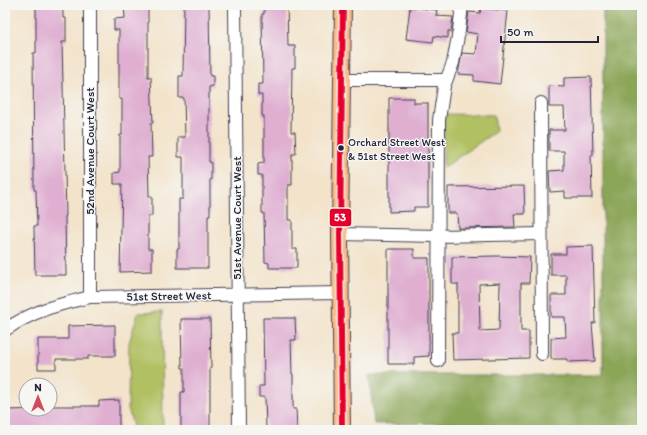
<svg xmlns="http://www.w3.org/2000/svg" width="647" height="435" viewBox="0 0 647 435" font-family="Itim,sans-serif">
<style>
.green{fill:#b1c062;stroke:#6a714e}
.forest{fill:#8ca658;stroke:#57644a}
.building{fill:#dfaed1;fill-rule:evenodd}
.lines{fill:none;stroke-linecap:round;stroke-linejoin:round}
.minor-casing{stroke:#413f51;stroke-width:14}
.major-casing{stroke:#413f51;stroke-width:18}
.minor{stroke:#fff;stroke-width:12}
.major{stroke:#f9bc8a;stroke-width:16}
.bus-1-casing{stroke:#f6f6f2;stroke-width:9}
.bus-1{stroke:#e4002b;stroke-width:6}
.bus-dot{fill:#22223b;stroke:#f6f6f2;stroke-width:1.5}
.labels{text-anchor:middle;stroke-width:3;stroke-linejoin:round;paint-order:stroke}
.bus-label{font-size:11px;fill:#22223b;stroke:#f6f6f2;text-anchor:start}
.street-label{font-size:12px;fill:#22223b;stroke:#f6f6f2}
.line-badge{stroke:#f6f6f2;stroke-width:1.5}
.badge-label{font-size:11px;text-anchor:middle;font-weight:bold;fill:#fff}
</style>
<rect width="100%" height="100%" fill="#f6f6f2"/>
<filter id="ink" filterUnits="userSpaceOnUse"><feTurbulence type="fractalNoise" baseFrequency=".025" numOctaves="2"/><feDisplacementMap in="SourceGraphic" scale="8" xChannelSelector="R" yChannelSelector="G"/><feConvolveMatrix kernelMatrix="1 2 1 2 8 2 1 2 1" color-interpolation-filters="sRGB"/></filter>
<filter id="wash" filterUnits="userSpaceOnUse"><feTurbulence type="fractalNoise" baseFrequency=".012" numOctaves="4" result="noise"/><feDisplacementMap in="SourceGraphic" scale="16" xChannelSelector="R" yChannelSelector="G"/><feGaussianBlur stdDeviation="0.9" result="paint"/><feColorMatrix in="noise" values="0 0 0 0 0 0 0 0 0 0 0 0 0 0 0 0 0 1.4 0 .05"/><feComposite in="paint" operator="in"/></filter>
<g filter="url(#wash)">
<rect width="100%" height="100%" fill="#f3e3cb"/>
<g class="green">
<polygon points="444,114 494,115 496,131 443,168"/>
<polygon points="162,312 163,430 134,430 128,408 129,343 138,313"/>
</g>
<polygon class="forest" points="603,5 642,5 642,430 457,430 457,423 374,424 369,375 603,375"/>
<g id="blocks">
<g class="building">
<polygon points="36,5 63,5 63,18 66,18 66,42 62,42 66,216 65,216 66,275 35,275 34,226 37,226 36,190 34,190 33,53 36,53"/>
<polygon points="124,5 148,5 148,77 151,77 153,123 151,123 152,157 148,157 149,196 152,196 152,216 148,216 148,249 152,249 152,271 120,272 122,184 114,184 114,173 120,172 120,135 122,135 122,99 119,99 119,30 114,30 114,19 125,18"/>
<polygon points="184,5 209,5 210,76 213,76 213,86 209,87 209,162 211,162 211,180 210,180 210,215 208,215 208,268 177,268 177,249 179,249 179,199 183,199 183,157 178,157 178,137 185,137 184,98 179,98 179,76 183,76"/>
<polygon points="264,5 287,5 288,46 295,46 295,68 292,68 291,132 295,132 296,154 292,154 292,185 288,185 288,220 292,220 292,249 297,249 297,268 269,268 269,263 265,262 264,213 262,213 262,175 258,175 258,164 264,163 264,116 262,116 262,95 258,95 258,84 263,84 262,14 264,14"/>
<polygon points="410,7 437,10 436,16 453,17 451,31 448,31 448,38 434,36 433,42 406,39"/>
<polygon points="481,8 508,11 500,84 474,81 474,75 458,74 462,53 476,54 478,34 466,32 469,12 480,13"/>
<polygon points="591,77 593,155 591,155 592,198 565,198 565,191 550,192 549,171 564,170 564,151 549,151 549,130 565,130 564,107 549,107 549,86 564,87 564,78"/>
<polygon points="389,98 414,98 414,103 428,103 428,207 414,207 414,211 389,212"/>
<polygon points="524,186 525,214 514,214 515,227 458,228 457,213 448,213 448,187"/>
<polygon points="593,246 595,323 592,323 595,361 567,362 567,359 551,359 551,338 566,337 565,317 551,317 551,295 566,295 566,275 551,275 551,254 566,254 566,247"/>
<polygon points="388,249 414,249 414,258 429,258 429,356 414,357 414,364 388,364"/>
<path d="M496,256L530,257L529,283H521V331H529V358L453,360L452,333H458V284H452V257ZM500,283L499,330L480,331L479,284Z"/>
<polygon points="263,318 295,318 296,340 291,340 292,374 293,374 293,409 296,409 297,429 266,429 265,397 259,397 259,386 264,386"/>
<polygon points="181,319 210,319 211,368 210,368 210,430 181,430 181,392 184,392 184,368 182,368"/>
<polygon points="115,325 115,356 88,356 88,359 56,359 56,369 38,369 38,339 68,339 68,326"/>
<polygon points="119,400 119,430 5,430 5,410 50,409 50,406 99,406 99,401"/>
</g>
</g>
</g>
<g filter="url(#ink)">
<use href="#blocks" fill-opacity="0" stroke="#413f51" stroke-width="1"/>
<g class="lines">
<g class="minor-casing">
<g id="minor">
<polyline points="90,5 90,297"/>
<polyline points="235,5 239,430"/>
<polyline points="343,80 446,80"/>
<polyline points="541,103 542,354"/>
<polyline points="340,234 438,236 541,234"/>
<path d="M5,330C34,310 57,305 90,297L340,293"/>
<polyline points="438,361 439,120 444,86 453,63 459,31 462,5"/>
</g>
</g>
<g class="major-casing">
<polyline id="major" points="342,430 340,234 343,5"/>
</g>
<use href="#minor" class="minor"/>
<use href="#major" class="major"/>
<g class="bus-1-casing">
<polyline id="bus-1" points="342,430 340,234 343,5"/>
</g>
<use href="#bus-1" class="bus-1"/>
</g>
</g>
<circle class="bus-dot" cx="341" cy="148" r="3.5"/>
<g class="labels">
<g class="bus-label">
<text x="348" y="146">Orchard Street West<tspan x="348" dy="14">&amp; 51st Street West</tspan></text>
</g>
<g class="street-label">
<text transform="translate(90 151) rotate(-90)" y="4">52nd Avenue Court West</text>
<text transform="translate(237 218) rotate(-90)" y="4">51st Avenue Court West</text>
<text transform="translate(169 296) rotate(-1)" y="4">51st Street West</text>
</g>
</g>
<rect class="line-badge" x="329" y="208" width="23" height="19" rx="4" fill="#e4002b"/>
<g class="badge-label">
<text x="340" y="221">53</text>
</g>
<rect width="647" height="435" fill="none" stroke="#f6f6f2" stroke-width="20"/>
<g transform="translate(38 397)"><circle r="19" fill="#f6f6f2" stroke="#a1a1a9"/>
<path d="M0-3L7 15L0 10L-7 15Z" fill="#d1495b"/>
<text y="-6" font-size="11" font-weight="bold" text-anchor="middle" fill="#22223b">N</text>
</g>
<path d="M501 36v6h97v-6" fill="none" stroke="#22223b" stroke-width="2"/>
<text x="507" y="36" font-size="12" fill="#22223b" stroke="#f6f6f2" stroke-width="3" paint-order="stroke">50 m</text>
</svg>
